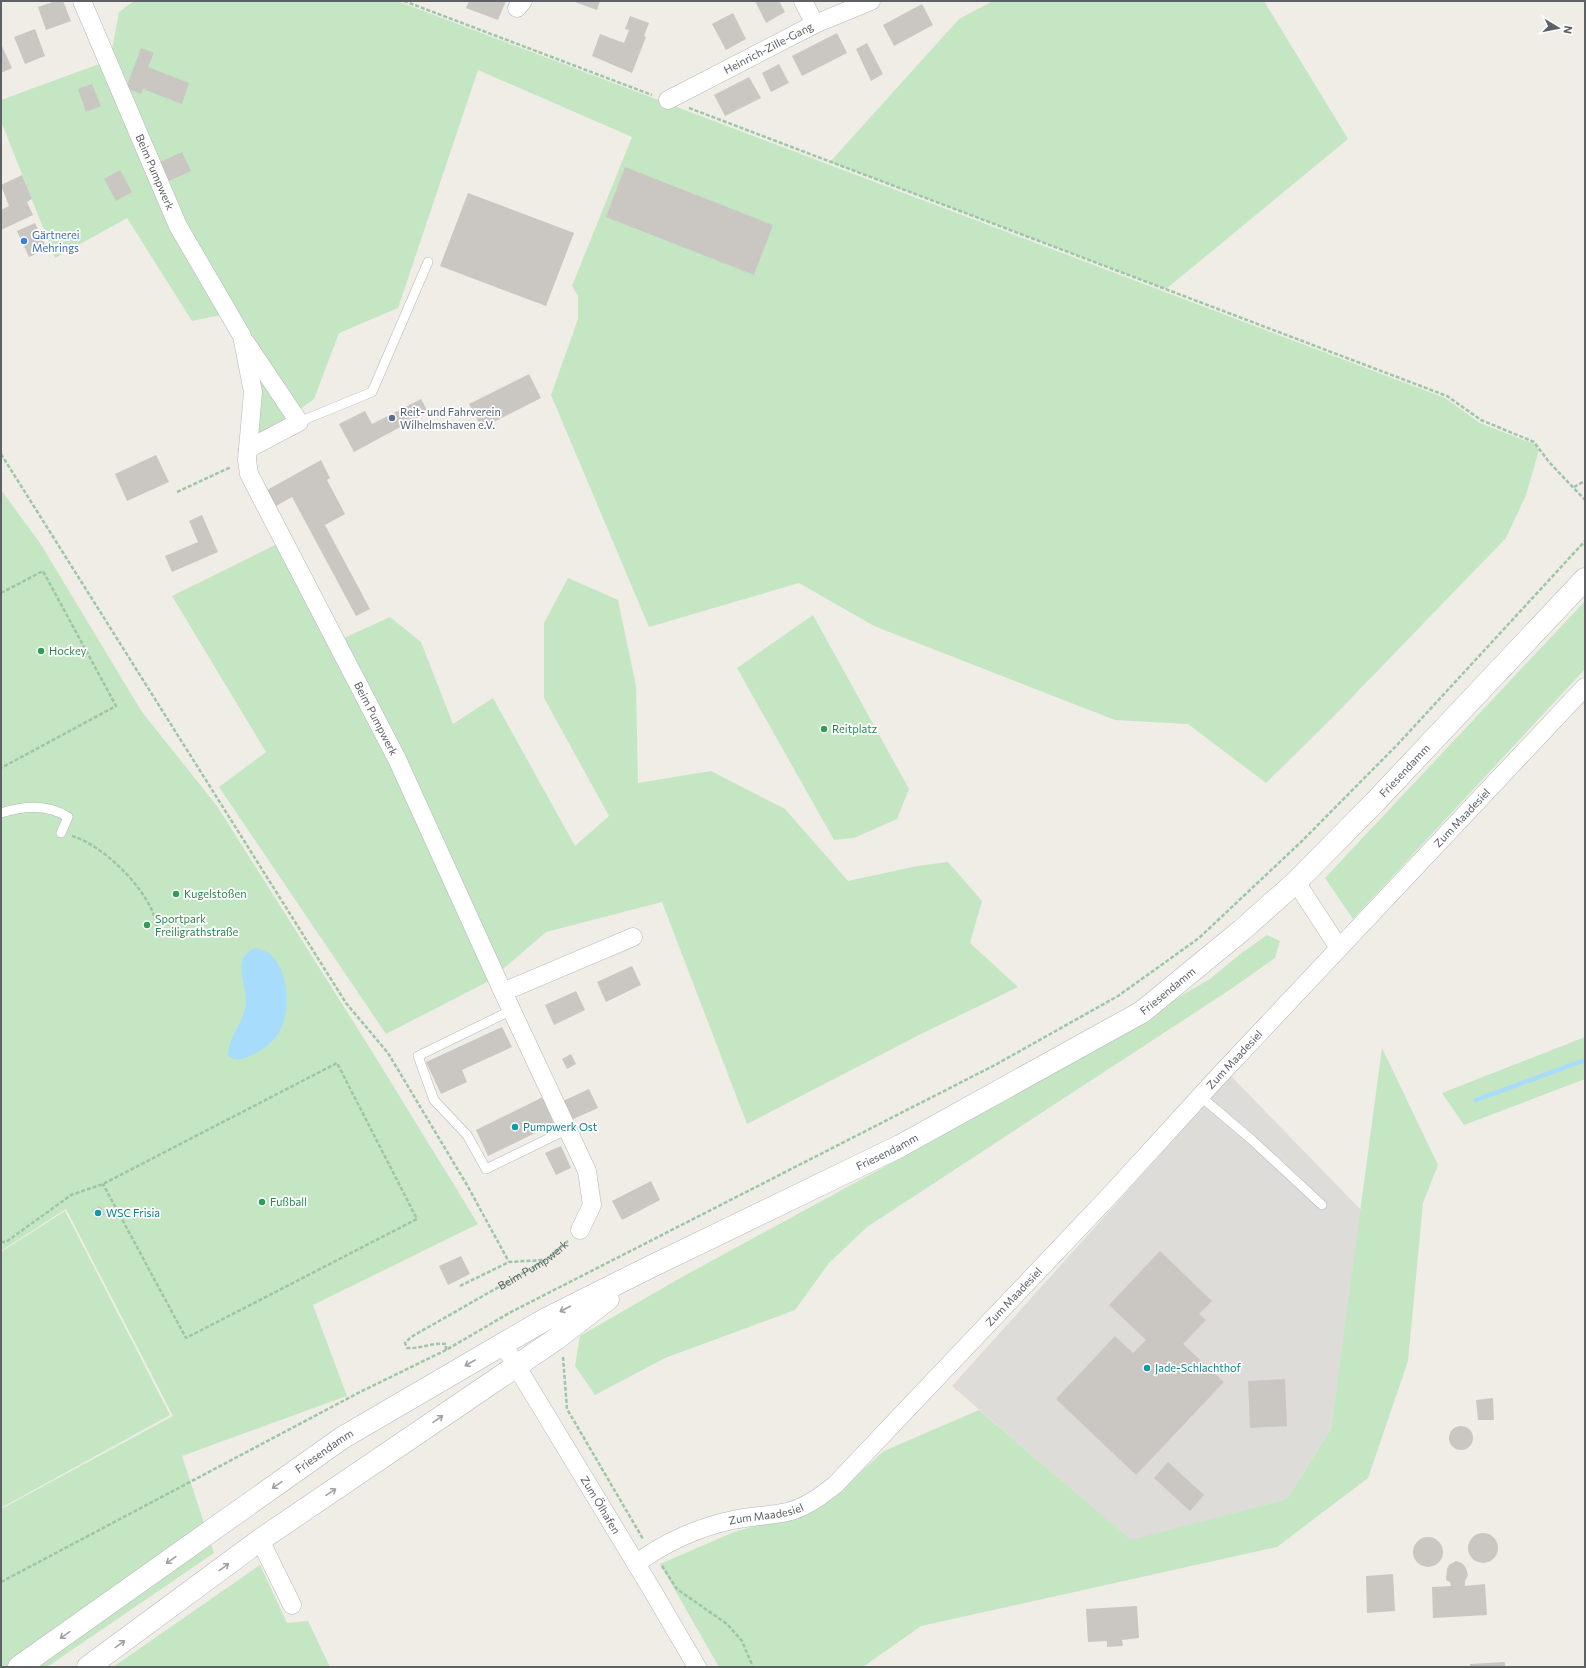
<svg xmlns="http://www.w3.org/2000/svg" width="1586" height="1668" viewBox="0 0 1586 1668" font-family="Commissioner,sans-serif">
<style>
.industrial{fill:#dedcd8}
.green{fill:#c5e6c3}
.water{fill:#a8dcfc}
.lines{fill:none;stroke-linecap:round;stroke-linejoin:round}
.stream{stroke:#a8dcfc;stroke-width:4.5}
.building{fill:#cac7c3}
.service-casing{stroke:#b3b6ba;stroke-width:10}
.minor-casing{stroke:#b3b6ba;stroke-width:19}
.secondary-casing{stroke:#b4b8bd;stroke-width:23}
.path{stroke:#9cc6a6;stroke-width:2.5;stroke-dasharray:4 2;stroke-linecap:butt}
.service{stroke:#fff;stroke-width:9}
.minor{stroke:#fff;stroke-width:18}
.secondary{stroke:#fff;stroke-width:22}
.oneway{stroke:#9ea0a3}
.shop-dot{fill:#3f7fe0;stroke:#fff;stroke-width:1.5}
.service-dot{fill:#5c6f8a;stroke:#fff;stroke-width:1.5}
.leisure-dot{fill:#2e9e5b;stroke:#fff;stroke-width:1.5}
.culture-dot{fill:#0f9aa8;stroke:#fff;stroke-width:1.5}
.labels{text-anchor:middle;stroke-width:3.5;stroke-linejoin:round;paint-order:stroke}
.street-label{font-size:11px;fill:#5d6166;stroke:#fff}
.shop-label{font-size:11px;fill:#366cbe;stroke:#fff;text-anchor:start}
.service-label{font-size:11px;fill:#4e5e75;stroke:#fff;text-anchor:start}
.leisure-label{font-size:11px;fill:#27864d;stroke:#fff;text-anchor:start}
.culture-label{font-size:11px;fill:#0d838f;stroke:#fff;text-anchor:start}
</style>
<rect width="100%" height="100%" fill="#efede6"/>
<polygon class="industrial" points="1231,1076 1361,1210 1331,1429 1287,1499 1131,1541 952,1386"/>
<g class="green">
<polygon points="134,1 397,1 1445,398 1480,423 1534,444 1539,450 1526,495 1506,538 1330,720 1266,783 1188,724 1115,720 874,626 799,583 649,627 551,395 578,319 578,296 572,286 632,137 478,70 398,308 339,333 314,399 255,442 259,374 221,315 192,321 127,218 55,258 1,121 1,100 110,60 119,12"/>
<polygon points="993,1 1264,1 1348,139 1166,289 830,162 959,19"/>
<polygon points="1,490 40,543 142,712 217,806 368,1045 478,1224 313,1305 347,1396 182,1456 214,1553 47,1667 1,1667 1,1509 173,1416 66,1209 1,1251"/>
<polygon points="277,544 391,762 489,981 386,1034 219,787 266,752 172,596"/>
<polygon points="568,578 618,600 636,686 638,783 711,771 785,809 848,881 917,866 948,862 982,901 970,943 1018,987 919,1035 747,1124 662,902 546,932 502,970 344,638 390,617 421,642 453,724 493,698 575,846 609,816 544,698 544,623"/>
<polygon points="1585,601 1585,669 1353,919 1325,878"/>
<polygon points="813,615 909,789 897,819 854,838 834,840 737,668"/>
<polygon points="1267,935 1280,941 1275,958 1231,989 867,1227 829,1263 795,1310 665,1358 595,1395 575,1366 580,1336 682,1277 928,1143 1210,979 1239,955"/>
<polygon points="1585,1037 1585,1079 1464,1125 1442,1093"/>
<polygon points="1382,1048 1438,1165 1423,1203 1408,1361 1368,1478 1277,1547 921,1626 863,1667 719,1667 660,1564 734,1532 822,1507 884,1451 979,1410 1131,1540 1287,1499 1331,1429"/>
<polygon points="65,1211 170,1415 1,1508 1,1252"/>
<polygon points="260,1565 287,1623 308,1621 330,1667 113,1667"/>
</g>
<path class="water" d="M255,948C258,949 264,950 267,952C291,968 292,1016 276,1037C271,1044 261,1050 254,1054C245,1059 237,1062 228,1056C228,1035 246,1021 246,1001C246,987 235,964 247,953C249,951 253,949 255,948Z"/>
<g class="lines">
<polyline class="stream" points="1476,1100 1585,1060"/>
</g>
<g class="building">
<polygon points="56,1 63,1 71,21 46,30 38,7"/>
<polygon points="469,1 506,1 498,20 466,8"/>
<polygon points="572,1 600,1 597,10"/>
<polygon points="755,1 779,1 785,12 766,23"/>
<polygon points="922,4 933,25 894,46 883,25"/>
<polygon points="733,13 746,39 726,50 712,24"/>
<polygon points="630,16 649,23 644,36 646,37 632,73 592,56 600,34 624,43 629,30 625,29"/>
<polygon points="35,29 45,56 25,64 14,37"/>
<polygon points="837,33 847,53 802,76 792,56"/>
<polygon points="867,43 883,74 871,81 856,49"/>
<polygon points="1,44 12,68 1,73"/>
<polygon points="141,48 154,53 148,67 189,83 182,104 143,89 141,94 126,88"/>
<polygon points="779,64 789,83 771,92 762,73"/>
<polygon points="749,77 761,98 725,116 714,95"/>
<polygon points="92,84 101,106 86,112 78,89"/>
<polygon points="182,152 191,171 167,182 158,163"/>
<polygon points="625,167 773,225 754,275 606,217"/>
<polygon points="120,170 132,192 116,201 104,179"/>
<polygon points="22,175 32,199 27,202 33,215 1,230 1,210 9,206 1,185"/>
<polygon points="468,193 574,233 546,306 440,266"/>
<polygon points="35,223 47,249 29,257 17,231"/>
<polygon points="529,374 541,398 482,428 469,404"/>
<polygon points="421,399 428,412 354,452 339,424 365,411 372,424"/>
<polygon points="156,455 169,482 127,501 115,474"/>
<polygon points="321,460 330,478 327,480 345,514 325,525 370,609 356,616 292,497 276,506 267,490"/>
<polygon points="202,515 218,552 172,572 165,556 198,542 189,521"/>
<polygon points="632,966 641,985 606,1002 597,982"/>
<polygon points="576,991 585,1010 554,1025 545,1005"/>
<polygon points="502,1027 512,1047 462,1070 467,1082 441,1094 426,1062"/>
<polygon points="571,1054 576,1064 567,1069 562,1059"/>
<polygon points="589,1089 598,1108 571,1120 563,1101"/>
<polygon points="543,1097 554,1124 488,1156 476,1130"/>
<polygon points="561,1146 571,1168 556,1175 545,1153"/>
<polygon points="651,1181 660,1200 622,1220 612,1201"/>
<polygon points="100,1206 105,1214 96,1219 92,1211"/>
<polygon points="1160,1251 1212,1301 1199,1314 1206,1320 1183,1344 1224,1382 1136,1475 1056,1399 1115,1336 1133,1353 1146,1340 1109,1305"/>
<polygon points="461,1256 470,1274 448,1285 439,1266"/>
<polygon points="1285,1379 1287,1426 1250,1428 1248,1381"/>
<polygon points="1493,1398 1494,1420 1478,1420 1476,1400"/>
<circle cx="1461" cy="1438" r="12"/>
<polygon points="1168,1462 1204,1495 1190,1511 1154,1478"/>
<circle cx="1483" cy="1548" r="15"/>
<circle cx="1428" cy="1552" r="15"/>
<polygon points="1456,1561 1462,1563 1466,1568 1468,1575 1465,1581 1465,1586 1485,1584 1487,1615 1433,1618 1432,1587 1451,1586 1450,1582 1446,1580 1447,1569 1449,1565"/>
<polygon points="1393,1574 1395,1611 1367,1613 1366,1576"/>
<polygon points="1137,1606 1139,1638 1122,1640 1123,1646 1107,1647 1107,1641 1088,1642 1086,1609"/>
<polygon points="1505,1662 1505,1667 1470,1667 1470,1664"/>
</g>
<g class="lines">
<g class="service-casing">
<g id="service">
<polyline points="299,422 372,392 428,262"/>
<path d="M1,813C23,806 48,804 68,817L61,833"/>
<polyline points="512,1010 418,1056 434,1100 467,1135 486,1169 568,1129"/>
<polyline points="1200,1096 1252,1140 1322,1205"/>
</g>
</g>
<g class="minor-casing">
<g id="minor">
<path id="s2" d="M82,1L178,226L242,336L253,392L247,460L249,474L397,759L503,992L587,1171L592,1205L580,1230"/>
<polyline points="803,1 815,24"/>
<polyline points="517,8 523,1"/>
<path id="s3" d="M668,100L815,24L871,1"/>
<polyline points="246,343 299,422 248,449"/>
<polyline points="1296,882 1339,948"/>
<polyline points="503,992 633,937"/>
<path id="s4" d="M503,1344L652,1590L697,1667"/>
<polyline points="260,1540 292,1605"/>
<path id="s5" d="M636,1564C663,1543 699,1527 733,1520C750,1516 769,1516 787,1512C805,1508 821,1496 835,1485L1113,1192L1216,1079L1585,687"/>
</g>
</g>
<g class="secondary-casing">
<g id="secondary">
<path id="s6" d="M19,1667L342,1438L503,1344L546,1319L650,1267L900,1146L1142,1012L1242,930L1296,882L1375,802L1585,579"/>
<polyline points="88,1667 260,1540 556,1339 608,1299"/>
</g>
</g>
<g class="path">
<polyline points="404,1 652,95"/>
<polyline points="689,108 1447,396 1481,420 1534,442 1549,462 1585,500"/>
<polyline points="1,454 346,1003 388,1053 467,1185 509,1262"/>
<polyline points="1574,487 1585,481"/>
<polyline points="177,492 231,467"/>
<polyline points="1,593 43,571 116,706 1,768"/>
<path d="M72,836C102,845 141,883 153,913C156,920 157,929 159,937"/>
<polyline points="1,1242 6,1242 71,1195 103,1184 337,1063 417,1219 186,1338 103,1184"/>
<polyline points="460,1286 509,1262 544,1260"/>
<path id="s1" d="M446,1350V1344C433,1342 421,1349 407,1348L405,1343L411,1337L546,1260L568,1241"/>
<polyline points="563,1357 567,1409 643,1539"/>
<polyline points="662,1566 677,1589 727,1624 742,1641 753,1667"/>
<polyline points="1,1582 360,1392 446,1350 511,1312 995,1065 1118,996 1199,938 1301,842 1398,744 1585,541"/>
</g>
<use href="#service" class="service"/>
<use href="#minor" class="minor"/>
<use href="#secondary" class="secondary"/>
</g>
<defs><path id="oneway-shaft" d="M-6 0H5M1.5-3L5.5 0L1.5 3" fill="none" stroke-width="1.6" stroke-linecap="round" stroke-linejoin="round"/></defs>
<g class="oneway">
<use href="#oneway-shaft" transform="translate(565 1309) rotate(153)"/>
<use href="#oneway-shaft" transform="translate(470 1363) rotate(150)"/>
<use href="#oneway-shaft" transform="translate(438 1419) rotate(-35)"/>
<use href="#oneway-shaft" transform="translate(277 1485) rotate(145)"/>
<use href="#oneway-shaft" transform="translate(331 1492) rotate(-34)"/>
<use href="#oneway-shaft" transform="translate(171 1560) rotate(145)"/>
<use href="#oneway-shaft" transform="translate(224 1567) rotate(-36)"/>
<use href="#oneway-shaft" transform="translate(65 1635) rotate(145)"/>
<use href="#oneway-shaft" transform="translate(120 1644) rotate(-36)"/>
</g>
<circle class="shop-dot" cx="24" cy="241" r="4"/>
<circle class="service-dot" cx="392" cy="418" r="4"/>
<g class="leisure-dot">
<circle cx="41" cy="651" r="4"/>
<circle cx="824" cy="729" r="4"/>
<circle cx="176" cy="894" r="4"/>
<circle cx="147" cy="925" r="4"/>
<circle cx="262" cy="1202" r="4"/>
</g>
<g class="culture-dot">
<circle cx="515" cy="1127" r="4"/>
<circle cx="98" cy="1213" r="4"/>
<circle cx="1147" cy="1368" r="4"/>
</g>
<g class="labels">
<g class="street-label">
<text dy="4" stroke="none"><textPath href="#s3" startOffset="113">Heinrich-Zille-Gang</textPath></text>
<text dy="4" stroke="none"><textPath href="#s2" startOffset="186">Beim Pumpwerk</textPath></text>
<text dy="4" stroke="none"><textPath href="#s2" startOffset="787">Beim Pumpwerk</textPath></text>
<text dy="4" stroke="none"><textPath href="#s6" startOffset="1660">Friesendamm</textPath></text>
<text dy="4" stroke="none"><textPath href="#s5" startOffset="1133">Zum Maadesiel</textPath></text>
<text dy="4" stroke="none"><textPath href="#s6" startOffset="1336">Friesendamm</textPath></text>
<text dy="4" stroke="none"><textPath href="#s5" startOffset="801">Zum Maadesiel</textPath></text>
<text dy="4" stroke="none"><textPath href="#s6" startOffset="1012">Friesendamm</textPath></text>
<text dy="4" stroke="none"><textPath href="#s1" startOffset="201">Beim Pumpwerk</textPath></text>
<text dy="4" stroke="none"><textPath href="#s5" startOffset="477">Zum Maadesiel</textPath></text>
<text dy="4" stroke="none"><textPath href="#s6" startOffset="374">Friesendamm</textPath></text>
<text dy="4" stroke="none"><textPath href="#s4" startOffset="188">Zum Ölhafen</textPath></text>
<text dy="4" stroke="none"><textPath href="#s5" startOffset="141">Zum Maadesiel</textPath></text>
</g>
<g class="shop-label">
<text x="32" y="239">Gärtnerei<tspan x="32" dy="13">Mehrings</tspan></text>
</g>
<g class="service-label">
<text x="400" y="416">Reit- und Fahrverein<tspan x="400" dy="13">Wilhelmshaven e.V.</tspan></text>
</g>
<g class="leisure-label">
<text x="49" y="655">Hockey</text>
<text x="832" y="733">Reitplatz</text>
<text x="184" y="898">Kugelstoßen</text>
<text x="155" y="923">Sportpark<tspan x="155" dy="13">Freiligrathstraße</tspan></text>
<text x="270" y="1206">Fußball</text>
</g>
<g class="culture-label">
<text x="523" y="1131">Pumpwerk Ost</text>
<text x="106" y="1217">WSC Frisia</text>
<text x="1155" y="1372">Jade-Schlachthof</text>
</g>
</g>
<rect width="1586" height="1668" fill="none" stroke="#5d6166" stroke-width="4"/>
<g transform="translate(1558 28) rotate(100)" stroke="#ffffff" stroke-width="3" paint-order="stroke">
<path d="M0-3L7 15L0 10L-7 15Z" fill="#5d6166"/>
<text y="-6" font-size="11" font-weight="bold" text-anchor="middle" fill="#5d6166">N</text>
</g>
</svg>
